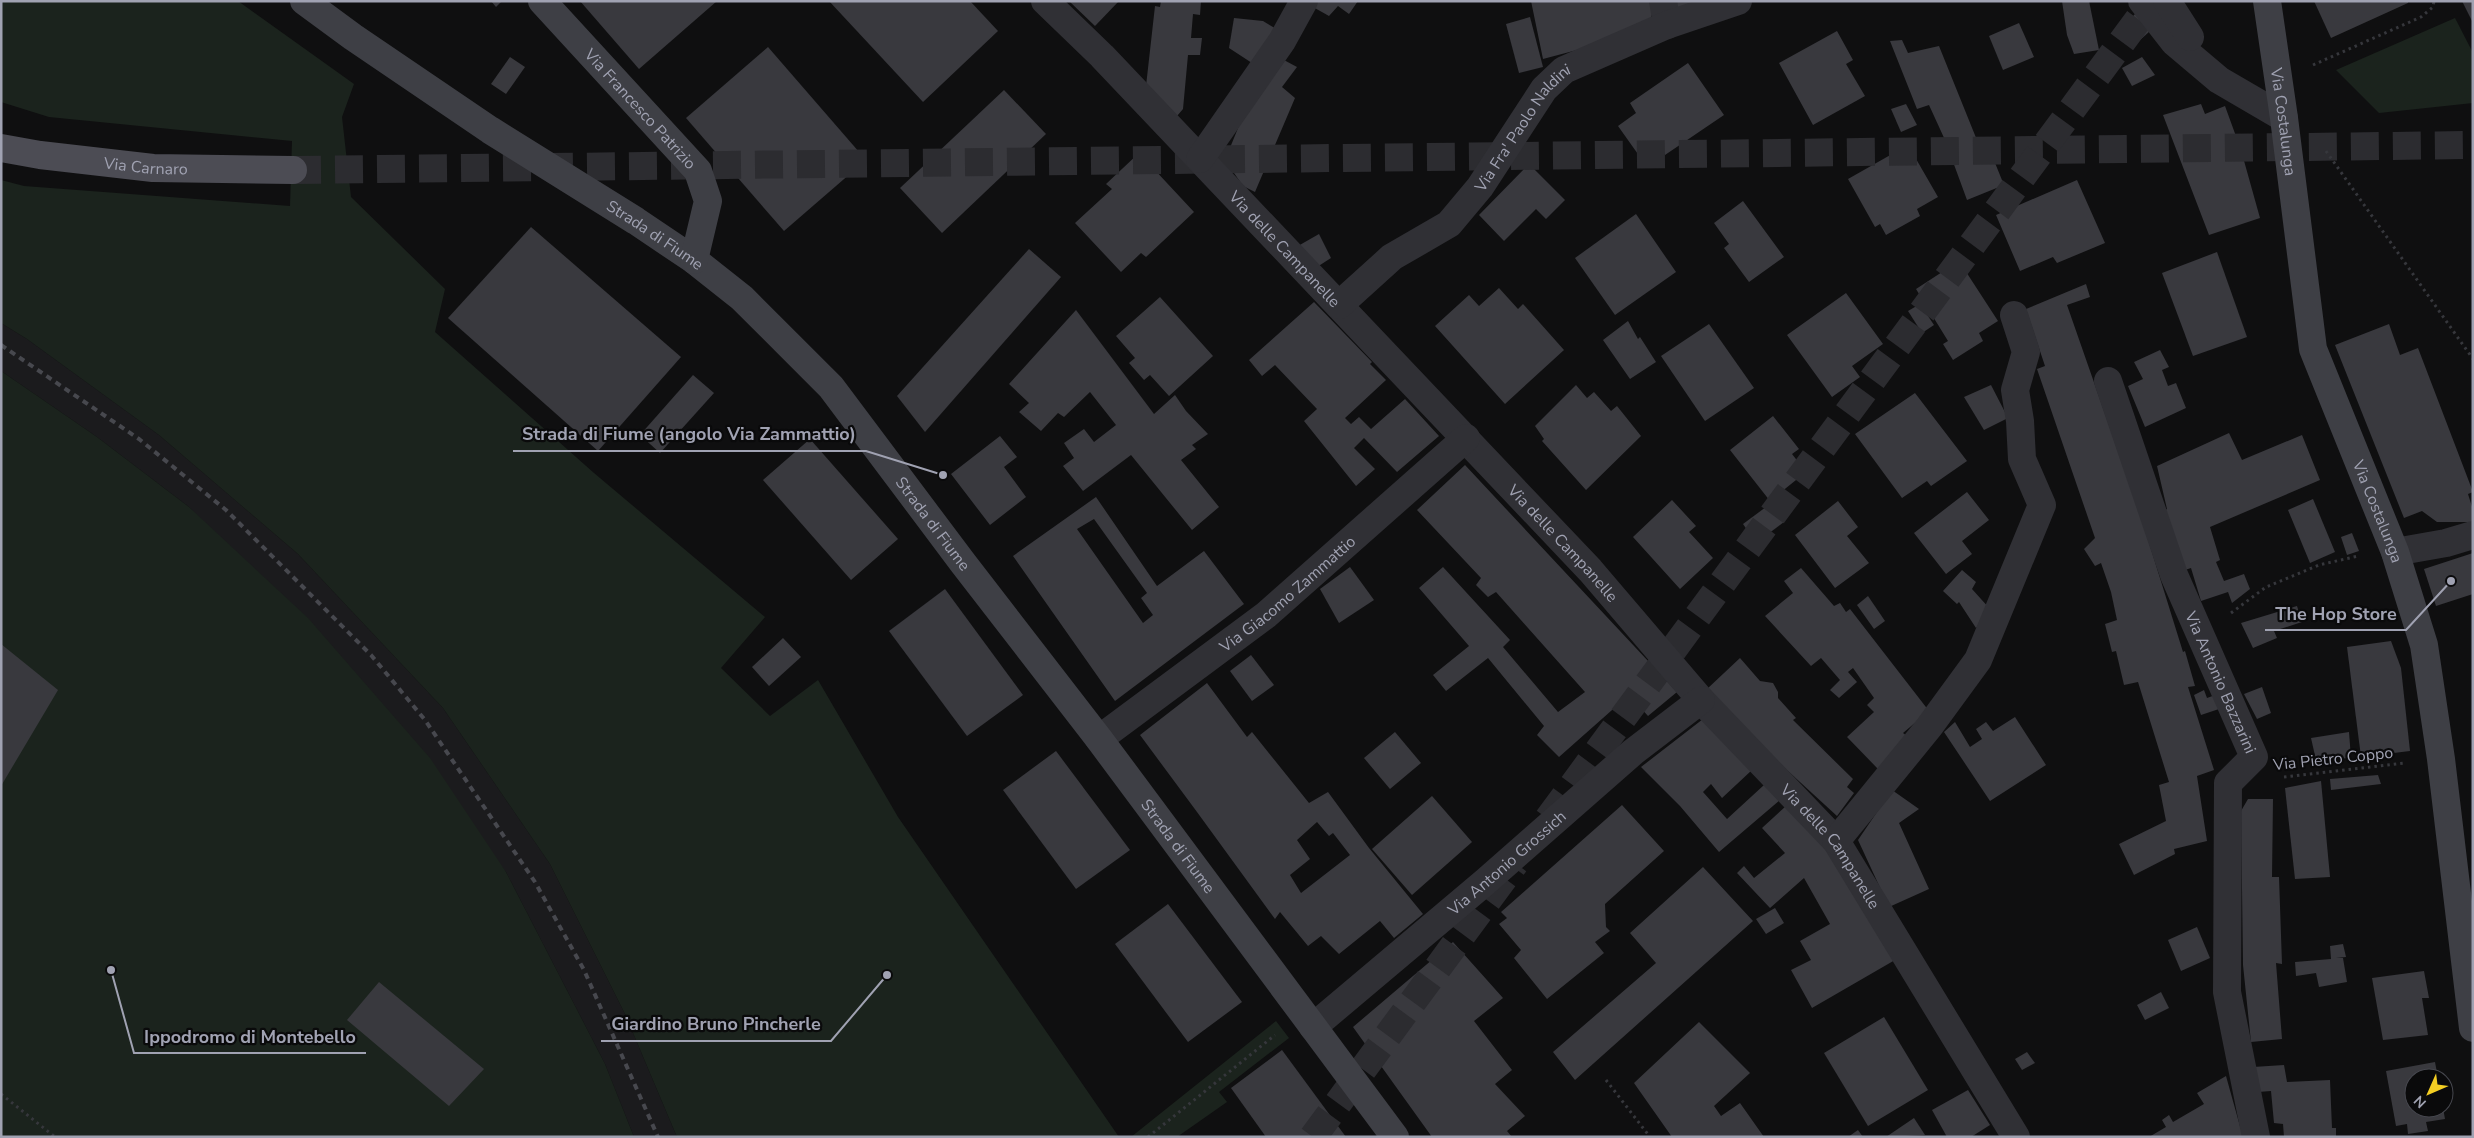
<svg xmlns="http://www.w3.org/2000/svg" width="2474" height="1138" viewBox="0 0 2474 1138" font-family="'Nunito Sans',sans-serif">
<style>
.built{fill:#1b1b1d}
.green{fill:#1b231d}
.building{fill:#39393e;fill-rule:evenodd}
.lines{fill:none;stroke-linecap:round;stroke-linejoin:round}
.primary-tunnel{stroke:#2c2c30;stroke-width:28;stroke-dasharray:28 14;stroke-linecap:butt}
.path{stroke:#36373c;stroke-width:3;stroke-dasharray:2.5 4;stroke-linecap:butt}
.street{stroke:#303035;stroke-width:28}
.secondary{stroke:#3e3f45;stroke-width:28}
.primary{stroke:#4c4c54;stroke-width:28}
.rail{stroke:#47484e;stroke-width:4;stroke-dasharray:6 5;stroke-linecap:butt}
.labels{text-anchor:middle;stroke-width:4.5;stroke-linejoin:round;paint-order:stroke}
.street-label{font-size:16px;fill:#a0a2b2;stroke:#0a0a0b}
.leader{fill:none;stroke:#a0a2b2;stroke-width:2}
.callout-dot{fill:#a0a2b2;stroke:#0a0a0b;stroke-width:2}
.callout-label{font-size:18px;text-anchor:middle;font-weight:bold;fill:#a0a2b2;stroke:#0a0a0b;stroke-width:4.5;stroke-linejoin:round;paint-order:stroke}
</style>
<rect width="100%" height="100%" fill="#0f0f10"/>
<polygon class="built" points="1,323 27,339 159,435 298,554 443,708 550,864 625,1014 677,1137 634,1137 605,1064 506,872 189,507 97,437 1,371"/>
<g class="green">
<polygon points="1,1 238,1 354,84 342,117 351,197 445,289 435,332 594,473 765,617 721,668 770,716 818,680 898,817 1119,1137 677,1137 625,1014 550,864 443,708 298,554 159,435 27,339 1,323 1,180 24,186 290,206 292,141 49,117 1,102"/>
<polygon points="2455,18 2473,53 2473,103 2379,113 2336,70"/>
<polygon points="1,371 97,437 189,507 308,618 430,758 506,872 605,1064 634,1137 1,1137"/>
<polygon points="1276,1021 1289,1038 1219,1092 1227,1102 1177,1137 1131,1137"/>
</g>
<g class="building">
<polygon points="491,1 502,1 496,7"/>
<polygon points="580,1 717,1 639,69"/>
<polygon points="829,1 970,1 998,31 923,102"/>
<polygon points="1069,1 1119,1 1095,26"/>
<polygon points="1161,1 1201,1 1200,15 1193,14 1191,38 1202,38 1200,55 1188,55 1183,109 1177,116 1146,86 1155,6 1160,7"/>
<polygon points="1316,1 1358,1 1349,14 1338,6 1329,16 1313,7"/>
<polygon points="1531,1 1608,2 1656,1 1648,27 1626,37 1543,59"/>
<polygon points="1676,1 1715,1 1678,13"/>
<polygon points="2062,1 2089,1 2099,50 2074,54 2067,35"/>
<polygon points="2314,1 2408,1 2408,3 2331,38"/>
<polygon points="2462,1 2473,1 2473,23"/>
<polygon points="2135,14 2150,31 2139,41 2124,26"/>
<polygon points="1530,17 1543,67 1519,73 1506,24"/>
<polygon points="1234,18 1263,21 1278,30 1255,65 1229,48"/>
<polygon points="2019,23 2034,57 2003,70 1989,36"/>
<polygon points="1837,31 1853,60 1846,64 1865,96 1813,125 1779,63"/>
<polygon points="1902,40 1908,53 1939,46 1985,160 1993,158 2004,185 1967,200 1945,140 1929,105 1917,109 1890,41"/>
<polygon points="768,47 866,160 784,231 686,118"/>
<polygon points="510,57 525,67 506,94 491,84"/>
<polygon points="2142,57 2155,75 2132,86 2122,68"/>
<polygon points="1282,59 1297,67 1282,87 1295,98 1255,192 1243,186 1225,160 1245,111"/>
<polygon points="1688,63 1724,115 1665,155 1663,152 1645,164 1618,126 1636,113 1630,103"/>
<polygon points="1004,90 1046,134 942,233 900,188"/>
<polygon points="1906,104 1917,125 1901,132 1891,109"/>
<polygon points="2201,104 2205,114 2225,106 2241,150 2260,218 2209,235 2163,115"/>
<polygon points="1908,145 1938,197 1917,209 1920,216 1886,235 1880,224 1875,227 1848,179"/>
<polygon points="1139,153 1194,212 1146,257 1141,253 1121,272 1075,223 1112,189 1106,184"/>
<polygon points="1529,164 1565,200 1546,219 1536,209 1504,241 1479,215"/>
<polygon points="2077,180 2105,243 2057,263 2053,257 2020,271 1996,215"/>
<polygon points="1743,201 1784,257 1749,282 1724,248 1729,244 1714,223"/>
<polygon points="1636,214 1676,272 1615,315 1575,258"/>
<polygon points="531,227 681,357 598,451 448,318"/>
<polygon points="1319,234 1331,258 1317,267 1298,246"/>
<polygon points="1029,249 1061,277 925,432 897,396"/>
<polygon points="2217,252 2247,337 2193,356 2162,273"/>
<polygon points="1959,261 1998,321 1979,333 1983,341 1953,360 1943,344 1948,341 1916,289"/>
<polygon points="2086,284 2090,297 2067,305 2141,517 2183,652 2185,651 2195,686 2188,687 2214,770 2197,776 2207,841 2174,849 2175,854 2134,875 2119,844 2166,821 2159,785 2169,782 2138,682 2124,685 2116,651 2112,652 2105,624 2117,620 2111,592 2101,563 2095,566 2084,549 2095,538 2037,369 2045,366 2026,309"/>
<polygon points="1499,288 1518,309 1523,304 1564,350 1505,404 1435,326 1469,295 1479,306"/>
<polygon points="1846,293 1883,344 1852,366 1860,377 1832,397 1787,335"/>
<polygon points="1160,297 1213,356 1169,396 1150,375 1144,380 1129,363 1135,358 1116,336"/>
<polygon points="1314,302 1372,362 1370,364 1386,380 1345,418 1351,424 1359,417 1371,429 1405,399 1439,436 1397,472 1364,438 1354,448 1375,469 1356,486 1304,421 1317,409 1275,365 1262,376 1249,360"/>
<polygon points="1920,304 1934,325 1922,333 1908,311"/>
<polygon points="1076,310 1154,414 1175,395 1186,411 1208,434 1192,445 1196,449 1181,460 1219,507 1192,530 1131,455 1083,491 1063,466 1074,458 1064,443 1084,429 1094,442 1116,425 1090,392 1064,417 1058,413 1041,431 1019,412 1029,403 1009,384"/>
<polygon points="1628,321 1638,339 1640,337 1656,362 1630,379 1603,340"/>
<polygon points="1709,324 1754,388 1705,421 1661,356"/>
<polygon points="2389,324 2400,355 2418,348 2473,492 2468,494 2473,510 2473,522 2437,522 2422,511 2404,518 2335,345"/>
<polygon points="2160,350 2169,367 2162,370 2168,386 2176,383 2186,408 2145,427 2128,386 2143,379 2134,362"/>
<polygon points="693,375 714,393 660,453 640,435"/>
<polygon points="1576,385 1587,398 1594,392 1611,411 1617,406 1641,436 1586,490 1542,441 1544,439 1535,426"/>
<polygon points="1991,385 2008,418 1984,430 1964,397"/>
<polygon points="1915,393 1967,461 1931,486 1927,481 1902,498 1855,434"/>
<polygon points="1773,416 1799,449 1792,454 1806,472 1770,501 1730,450"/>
<polygon points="2229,433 2242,460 2302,435 2320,480 2210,527 2220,560 2216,562 2224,581 2244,574 2250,589 2232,603 2228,592 2201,601 2191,568 2185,570 2164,511 2167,509 2157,466"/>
<polygon points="1000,436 1017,457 1004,467 1026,497 990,525 951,474"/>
<polygon points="810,439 898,539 851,580 763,480"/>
<polygon points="1465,465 1677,692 1648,716 1629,695 1559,757 1537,735 1544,726 1488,658 1446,691 1433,675 1469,646 1419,588 1443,567 1510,640 1503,647 1558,712 1585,692 1496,592 1488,597 1476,585 1481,578 1417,510"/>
<polygon points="1967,492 1989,520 1962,541 1972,554 1946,574 1914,533"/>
<path d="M1096,497L1157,586L1204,551L1244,604L1115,701L1013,556ZM1094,519L1147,593L1141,598L1153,615L1143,623L1077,529Z"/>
<polygon points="2313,499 2335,552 2310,563 2288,510"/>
<polygon points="1672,500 1696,526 1689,532 1713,558 1680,589 1633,537"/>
<polygon points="1838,501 1858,527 1847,536 1869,563 1835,588 1795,535"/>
<polygon points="1770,504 1784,522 1756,543 1743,524"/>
<polygon points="2352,533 2359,551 2347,555 2341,537"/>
<polygon points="2473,553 2473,594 2436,606 2424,569"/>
<polygon points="1350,567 1374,600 1339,623 1320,589"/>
<polygon points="1801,568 1834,606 1840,603 1846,612 1850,609 1929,711 1903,733 1907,736 1878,769 1847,737 1874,712 1867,705 1874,698 1853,668 1848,672 1857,682 1839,698 1830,690 1840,680 1821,658 1811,666 1765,616 1793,593 1784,581"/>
<polygon points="1962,570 1976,582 1972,589 1990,609 1976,628 1959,602 1957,604 1943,591"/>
<polygon points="945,589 1023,695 967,736 889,631"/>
<polygon points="1868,596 1885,621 1874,629 1857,605"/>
<polygon points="2297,606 2302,622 2274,631 2277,638 2253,648 2241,623"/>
<polygon points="783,638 801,657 769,686 752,667"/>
<polygon points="2391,641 2401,668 2410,751 2361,757 2347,647"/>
<polygon points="1,644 58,690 1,786"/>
<polygon points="1251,655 1274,685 1252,701 1230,671"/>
<polygon points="1740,658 1760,681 1773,683 1778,692 1778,698 1796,718 1793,720 1853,779 1847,787 1854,793 1837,816 1764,749 1707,689"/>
<path d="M1207,683L1247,737L1252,732L1309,803L1328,792L1369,848L1423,914L1394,938L1380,921L1339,954L1321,936L1308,946L1280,912L1275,919L1197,812L1140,735ZM1317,822L1329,836L1333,833L1350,855L1301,893L1290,875L1310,859L1297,840Z"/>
<polygon points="2262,687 2271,713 2257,719 2244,694"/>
<polygon points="2204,690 2207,698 2218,694 2222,708 2201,715 2194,695"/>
<polygon points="2015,717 2046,765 1990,801 1944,732 1955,722 1970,747 1982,739 1976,729 1986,722 1993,731"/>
<polygon points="1703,719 1752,770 1722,798 1711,784 1703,792 1727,819 1764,785 1780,800 1719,852 1680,806 1641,767"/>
<polygon points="1395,732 1421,763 1390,789 1364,758"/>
<polygon points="2349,732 2351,758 2316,760 2311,738"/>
<polygon points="1056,751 1130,850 1076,889 1003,790"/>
<polygon points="2378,775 2381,784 2331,790 2330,779"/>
<polygon points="2321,781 2330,877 2295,879 2285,788"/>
<polygon points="1892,790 1919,809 1899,823 1929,889 1889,907 1858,840"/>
<polygon points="1432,796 1472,842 1412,895 1372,849"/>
<polygon points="2248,799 2273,799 2272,877 2279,877 2282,964 2276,963 2282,1039 2251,1042 2243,965 2241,811"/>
<polygon points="1622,805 1664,851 1605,904 1606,927 1610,931 1595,942 1604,953 1547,999 1514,958 1521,950 1499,924 1507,918 1501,912"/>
<polygon points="1786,806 1832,855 1895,960 1812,1008 1791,970 1811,960 1800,941 1830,924 1804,878 1770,908 1737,873 1744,866 1754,878 1785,853 1762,828"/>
<polygon points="1703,867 1753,921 1575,1080 1553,1052 1656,963 1630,933"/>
<polygon points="1168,904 1242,1002 1188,1042 1115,944"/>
<polygon points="1775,908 1784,923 1766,934 1756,919"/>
<polygon points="2197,927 2210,958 2181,971 2168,940"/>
<polygon points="1453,942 1503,998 1474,1021 1512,1070 1495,1084 1525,1116 1507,1131 1512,1137 1432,1137 1353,1027"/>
<polygon points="2343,944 2346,957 2336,958 2343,958 2347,982 2319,987 2316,973 2296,976 2295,962 2331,959 2330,946"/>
<polygon points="2424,971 2429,998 2422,998 2428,1035 2383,1040 2372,978"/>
<polygon points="379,982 484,1069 449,1106 347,1020"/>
<polygon points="2161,992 2169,1008 2145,1020 2137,1005"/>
<polygon points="1884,1017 1928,1090 1868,1126 1824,1053"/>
<polygon points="1699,1022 1750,1073 1714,1106 1721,1116 1740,1103 1764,1137 1672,1137 1634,1083"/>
<polygon points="1282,1050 1346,1137 1266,1137 1231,1088"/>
<polygon points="2027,1052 2035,1063 2022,1070 2015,1059"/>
<polygon points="2435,1062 2438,1078 2414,1078 2414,1108 2443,1108 2445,1119 2426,1122 2428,1131 2408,1134 2407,1124 2396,1126 2386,1071"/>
<polygon points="2284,1065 2287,1082 2330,1080 2332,1128 2336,1128 2336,1137 2284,1137 2283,1124 2274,1123 2271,1091 2258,1092 2253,1067"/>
<polygon points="2226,1076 2243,1137 2149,1137 2166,1127 2162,1120 2169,1115 2173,1122 2204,1104 2197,1093"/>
<polygon points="1968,1090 1990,1125 1971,1137 1947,1137 1932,1110"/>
<polygon points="1914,1118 1925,1135 1886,1137"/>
<polygon points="1858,1130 1863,1137 1848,1137"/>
</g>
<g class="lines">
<g class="primary-tunnel">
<polyline points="293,170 2473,145"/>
<polyline points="1548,819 2152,1"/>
<polyline points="1313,1137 1515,863"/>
</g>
<g class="path">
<polyline points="2313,65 2421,17 2433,7 2434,1"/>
<polyline points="2326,151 2473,359"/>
<polyline points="2231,613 2266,587 2319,565 2358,556"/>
<polyline points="2284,777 2404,763"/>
<polyline points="1606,1080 1650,1137"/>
<polyline points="1,1094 55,1137"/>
<polyline points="1148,1137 1275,1035"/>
</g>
<g class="street">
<path id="s1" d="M1045,1L1102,56L1590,570L1701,700L1836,841L2016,1137"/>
<polyline points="1663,1 1667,25"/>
<polyline points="2142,1 2174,42 2219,80 2284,118"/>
<polyline points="2167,1 2190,37"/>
<polyline points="1200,159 1282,41 1304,1"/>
<path id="s2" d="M1339,305L1392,257L1449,224L1480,187L1544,89L1564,70L1667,25L1738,1"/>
<path id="s3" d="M2108,381L2174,575L2254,757L2228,783L2227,992L2256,1137"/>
<polyline points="2395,552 2446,543 2473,535"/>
<path id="s4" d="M1099,739L1266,615L1466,438"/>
<polyline points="1836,841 1929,727 1978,660 2042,505 2022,459 2020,421 2015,390 2026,352 2014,315"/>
<path id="s5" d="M1313,1027L1485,882L1633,752L1701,700"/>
</g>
<g class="secondary">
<path id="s6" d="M304,1L353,37L490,130L636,221L694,260L742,298L831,387L963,563L1099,739L1395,1137"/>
<path id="s7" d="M542,1L698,171L708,201L694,260"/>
<path id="s8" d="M2267,1L2284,118L2313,349L2395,552L2424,645L2441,759L2473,1028"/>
</g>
<path class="primary" id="s9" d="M1,148L40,155L153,168L293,170"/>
<polyline class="rail" points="1,345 139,439 226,510 371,655 425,720 535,882 584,970 658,1137"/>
</g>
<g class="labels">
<g class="street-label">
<text dy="6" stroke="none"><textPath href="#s7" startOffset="146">Via Francesco Patrizio</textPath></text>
<text dy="6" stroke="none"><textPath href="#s8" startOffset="122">Via Costalunga</textPath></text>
<text dy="6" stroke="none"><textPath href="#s2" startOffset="259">Via Fra' Paolo Naldini</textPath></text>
<text dy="6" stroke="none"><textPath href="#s9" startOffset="146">Via Carnaro</textPath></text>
<text dy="6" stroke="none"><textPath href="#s6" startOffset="422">Strada di Fiume</textPath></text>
<text dy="6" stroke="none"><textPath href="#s1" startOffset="345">Via delle Campanelle</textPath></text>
<text dy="6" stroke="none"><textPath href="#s8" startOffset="526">Via Costalunga</textPath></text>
<text dy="6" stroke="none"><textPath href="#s6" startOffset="826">Strada di Fiume</textPath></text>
<text dy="6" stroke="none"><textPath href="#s1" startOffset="750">Via delle Campanelle</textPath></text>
<text dy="6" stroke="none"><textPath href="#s4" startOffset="238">Via Giacomo Zammattio</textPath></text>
<text dy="6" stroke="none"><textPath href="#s3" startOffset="322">Via Antonio Bazzarini</textPath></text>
<text transform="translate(2333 758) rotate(-6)" y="6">Via Pietro Coppo</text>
<text dy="6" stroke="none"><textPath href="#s6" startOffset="1231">Strada di Fiume</textPath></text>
<text dy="6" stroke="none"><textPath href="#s1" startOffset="1155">Via delle Campanelle</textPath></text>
<text dy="6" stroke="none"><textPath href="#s5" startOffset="254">Via Antonio Grossich</textPath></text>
</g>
</g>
<path class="leader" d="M943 475L866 451H513M2451 581L2406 630H2265M887 975L831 1041H601M111 970L134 1053H366"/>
<g class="callout-dot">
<circle cx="943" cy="475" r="5"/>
<circle cx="2451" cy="581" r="5"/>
<circle cx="887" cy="975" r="5"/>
<circle cx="111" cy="970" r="5"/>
</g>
<g class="callout-label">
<text x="689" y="440">Strada di Fiume (angolo Via Zammattio)</text>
<text x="2336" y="620">The Hop Store</text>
<text x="716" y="1030">Giardino Bruno Pincherle</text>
<text x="250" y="1043">Ippodromo di Montebello</text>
</g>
<rect width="2474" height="1138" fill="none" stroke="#a0a2b2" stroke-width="5"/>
<g transform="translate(2429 1093) rotate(225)"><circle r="24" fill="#0a0a0b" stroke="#46474e"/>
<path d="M0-4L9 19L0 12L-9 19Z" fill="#f4ce23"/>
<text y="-8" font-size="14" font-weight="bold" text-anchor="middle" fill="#a0a2b2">N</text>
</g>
</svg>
